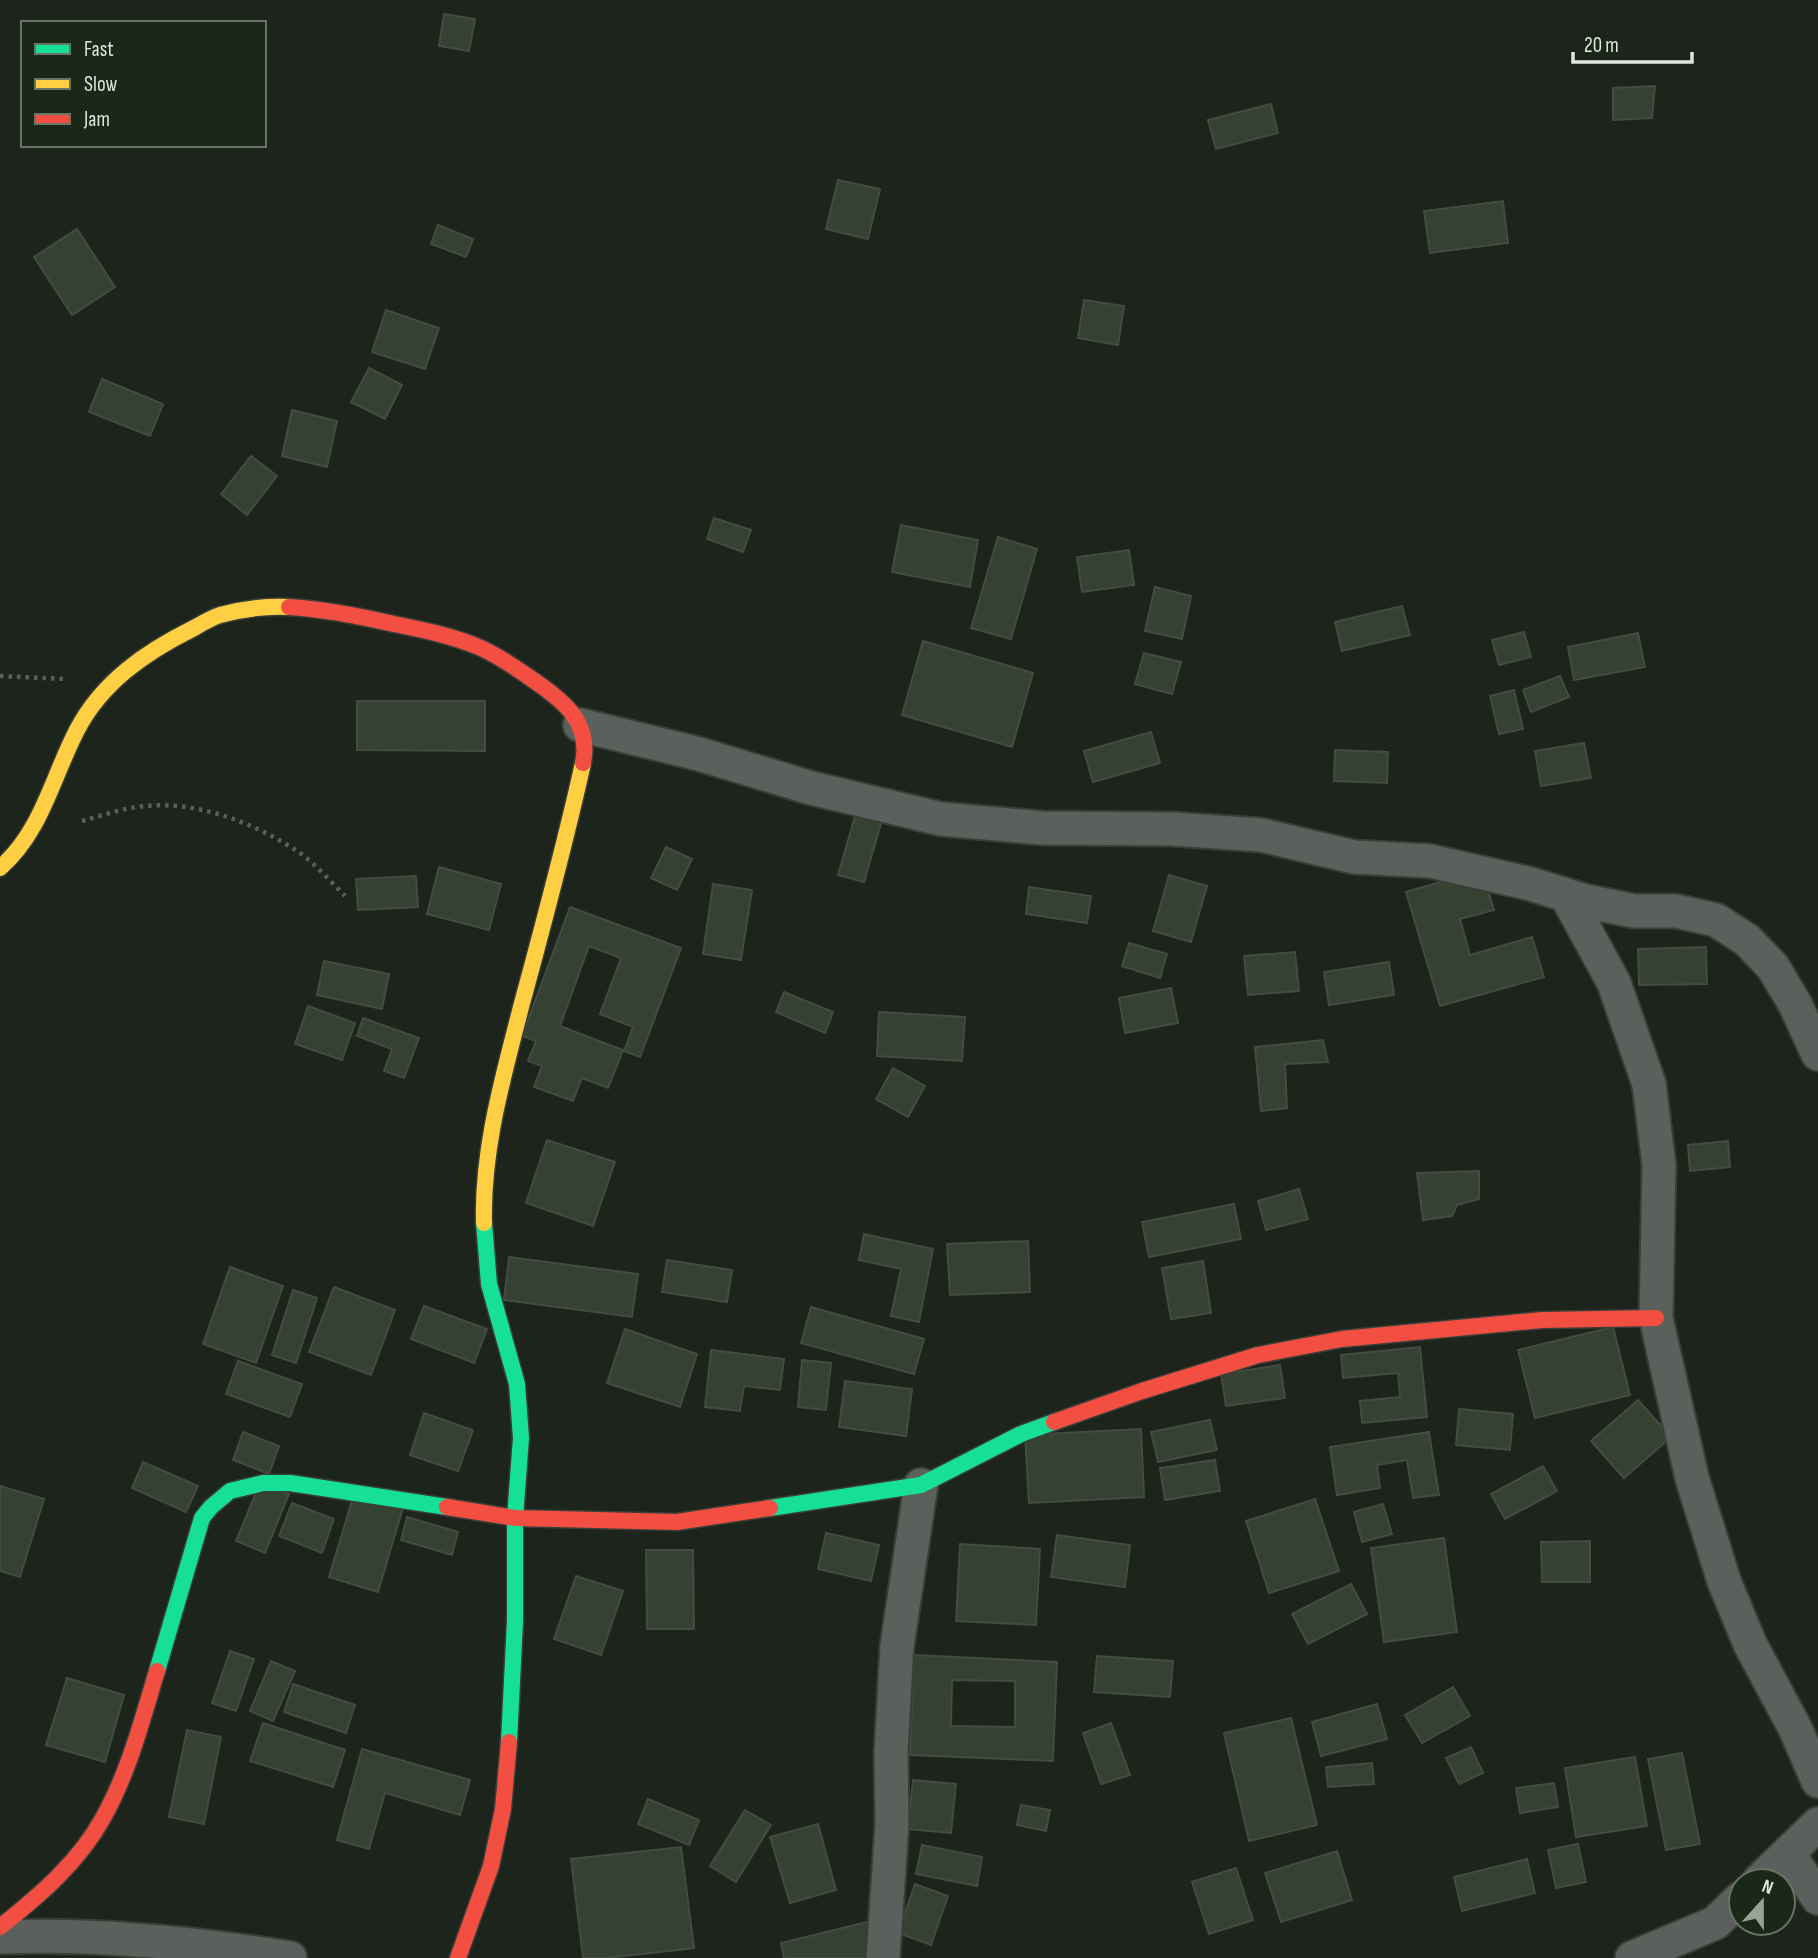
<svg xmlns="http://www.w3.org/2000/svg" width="1818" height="1958" viewBox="0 0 1818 1958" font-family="'Sofia Sans Condensed',sans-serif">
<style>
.building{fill:#354232;stroke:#444b43;stroke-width:2;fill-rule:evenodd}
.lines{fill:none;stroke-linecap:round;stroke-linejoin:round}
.street-casing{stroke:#393e37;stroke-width:37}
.fast-casing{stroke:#393e37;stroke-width:19}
.slow-casing{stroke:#393e37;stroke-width:19}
.jam-casing{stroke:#393e37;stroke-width:19}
.path{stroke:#5b5f5b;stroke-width:4.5;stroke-dasharray:3.5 5;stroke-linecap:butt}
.street{stroke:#5c605c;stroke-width:33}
.fast{stroke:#16e098;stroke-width:16}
.slow{stroke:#ffcf43;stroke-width:16}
.jam{stroke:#f24e42;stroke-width:16}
</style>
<rect width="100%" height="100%" fill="#1d241b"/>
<g class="building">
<polygon points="444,14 475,19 469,51 439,46"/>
<polygon points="1655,86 1652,118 1613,120 1613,88"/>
<polygon points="1271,104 1278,133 1216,149 1208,120"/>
<polygon points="838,180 880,189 868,239 826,229"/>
<polygon points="1503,201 1508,243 1430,253 1424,211"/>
<polygon points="438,225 473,239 466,257 431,244"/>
<polygon points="77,229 115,287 72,315 34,257"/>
<polygon points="1084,300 1124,306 1118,345 1078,338"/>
<polygon points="386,310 439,328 425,369 372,352"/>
<polygon points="369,368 402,385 385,419 351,402"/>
<polygon points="102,379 163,404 150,436 89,412"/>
<polygon points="292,410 337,421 327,467 282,456"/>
<polygon points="251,456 277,476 247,515 221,494"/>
<polygon points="714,518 751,530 743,552 707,539"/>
<polygon points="901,525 978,540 970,587 892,572"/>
<polygon points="998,537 1037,549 1011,639 971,628"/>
<polygon points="1129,550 1134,585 1082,592 1077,557"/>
<polygon points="1155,587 1191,596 1182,639 1145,631"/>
<polygon points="1402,606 1410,635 1342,651 1335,622"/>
<polygon points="1524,632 1531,657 1499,665 1492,640"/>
<polygon points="1638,633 1645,667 1574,680 1568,647"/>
<polygon points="923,641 1033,673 1012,747 902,715"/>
<polygon points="1144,653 1181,662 1172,694 1135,684"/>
<polygon points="1560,676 1569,697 1531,712 1523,690"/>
<polygon points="1514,690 1523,729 1499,734 1490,696"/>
<polygon points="357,701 485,701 485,751 357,750"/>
<polygon points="1151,732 1160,763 1093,782 1084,751"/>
<polygon points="1584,743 1591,778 1541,786 1535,751"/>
<polygon points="1335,750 1388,752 1387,783 1334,781"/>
<polygon points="856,813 882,820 864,882 838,875"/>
<polygon points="666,847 692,859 677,890 651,878"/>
<polygon points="439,867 501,884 489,930 427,914"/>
<polygon points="1482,870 1494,910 1460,919 1470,955 1532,937 1544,977 1440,1006 1406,892"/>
<polygon points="1169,875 1207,886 1191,942 1153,931"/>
<polygon points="416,876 418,907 358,910 356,879"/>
<polygon points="713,884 752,890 741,960 703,954"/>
<polygon points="1029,887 1091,896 1087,923 1026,914"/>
<polygon points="570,907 681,948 640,1057 624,1051 633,1027 600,1014 621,958 589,946 560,1026 623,1050 608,1088 582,1078 573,1101 534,1087 542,1066 528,1061 536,1041 522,1036"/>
<polygon points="1129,943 1167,954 1160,978 1122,966"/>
<polygon points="1706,947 1707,984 1639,985 1638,949"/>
<polygon points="1295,952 1299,991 1248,995 1244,956"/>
<polygon points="324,961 389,974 382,1009 317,995"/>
<polygon points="1389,962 1394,995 1329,1005 1324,972"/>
<polygon points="1171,988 1178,1023 1125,1033 1119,998"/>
<polygon points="784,992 833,1012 825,1033 776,1012"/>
<polygon points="308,1006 355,1023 342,1060 295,1044"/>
<polygon points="879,1012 965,1017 962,1061 877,1056"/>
<polygon points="363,1018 419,1038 404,1078 384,1071 392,1049 357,1036"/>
<polygon points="1323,1040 1328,1062 1285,1064 1287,1108 1261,1111 1255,1047"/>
<polygon points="893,1068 925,1086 908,1117 876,1099"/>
<polygon points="547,1140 615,1162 593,1226 526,1203"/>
<polygon points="1728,1141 1730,1167 1690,1171 1688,1145"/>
<polygon points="1479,1171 1479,1199 1457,1205 1452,1216 1423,1220 1417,1173"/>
<polygon points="1299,1189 1308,1219 1266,1230 1258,1201"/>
<polygon points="1234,1204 1241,1239 1149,1257 1142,1222"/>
<polygon points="864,1234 933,1249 919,1322 891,1316 901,1269 859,1260"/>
<polygon points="1028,1241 1030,1292 950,1295 947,1244"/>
<polygon points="509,1257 638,1274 632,1317 504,1300"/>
<polygon points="667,1260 732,1270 727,1302 662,1292"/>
<polygon points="1203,1261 1211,1313 1171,1319 1162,1268"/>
<polygon points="230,1267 283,1286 256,1363 203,1344"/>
<polygon points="334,1287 395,1310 371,1375 309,1352"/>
<polygon points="293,1290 317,1298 296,1363 272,1355"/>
<polygon points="424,1306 487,1329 474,1363 411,1339"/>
<polygon points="811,1307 924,1339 914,1374 801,1343"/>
<polygon points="1613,1327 1630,1395 1535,1418 1518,1350"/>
<polygon points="625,1329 697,1354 680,1407 607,1383"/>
<polygon points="1420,1347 1427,1417 1362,1423 1360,1401 1400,1397 1398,1373 1343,1378 1341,1355"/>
<polygon points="711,1350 784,1359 780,1390 744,1386 740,1411 705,1407"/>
<polygon points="802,1360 831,1363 826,1410 798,1407"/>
<polygon points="238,1361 302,1384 290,1417 226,1394"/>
<polygon points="1280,1365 1285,1398 1226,1406 1221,1374"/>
<polygon points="845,1381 912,1389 906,1436 839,1427"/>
<polygon points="1638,1400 1671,1437 1624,1478 1591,1441"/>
<polygon points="1459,1409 1513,1414 1510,1450 1456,1445"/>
<polygon points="424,1413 473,1430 458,1471 410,1455"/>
<polygon points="1210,1420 1217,1450 1158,1462 1151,1432"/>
<polygon points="1141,1429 1144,1497 1029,1503 1025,1435"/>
<polygon points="243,1432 279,1446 269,1474 233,1460"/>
<polygon points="1429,1432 1439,1495 1413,1498 1407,1460 1377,1465 1380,1488 1337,1495 1330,1447"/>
<polygon points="1215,1460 1220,1491 1165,1500 1160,1468"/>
<polygon points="143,1462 198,1486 186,1512 132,1488"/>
<polygon points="1543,1466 1557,1491 1505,1519 1491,1494"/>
<polygon points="260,1483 289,1494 265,1553 236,1541"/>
<polygon points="0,1486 44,1499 20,1577 0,1571"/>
<polygon points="354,1494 403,1508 378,1592 329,1577"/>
<polygon points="1315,1499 1339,1571 1269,1593 1246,1521"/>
<polygon points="292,1503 334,1519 322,1553 279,1536"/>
<polygon points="1383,1504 1392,1534 1362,1542 1354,1512"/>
<polygon points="407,1517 458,1532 452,1555 401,1540"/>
<polygon points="826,1533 879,1545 871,1581 818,1569"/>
<polygon points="1057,1535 1130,1545 1125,1587 1051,1577"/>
<polygon points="1444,1538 1457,1632 1384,1642 1371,1548"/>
<polygon points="1590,1541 1590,1582 1542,1582 1541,1542"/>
<polygon points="960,1544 1040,1549 1036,1625 956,1621"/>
<polygon points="646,1550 693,1550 694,1629 647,1629"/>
<polygon points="576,1576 623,1591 601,1655 554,1639"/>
<polygon points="1351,1584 1367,1614 1308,1644 1292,1614"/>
<polygon points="230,1651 254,1659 236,1711 212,1703"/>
<path d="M914,1655L1057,1662L1053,1761L910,1755ZM952,1680L1015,1681V1727L951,1726Z"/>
<polygon points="1097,1656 1173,1661 1170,1697 1094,1692"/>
<polygon points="271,1661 295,1671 273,1721 250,1711"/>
<polygon points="67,1678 124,1695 105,1762 46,1745"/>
<polygon points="293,1684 355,1705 346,1733 284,1712"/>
<polygon points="1453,1687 1470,1716 1422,1743 1405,1715"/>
<polygon points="1377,1704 1387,1739 1321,1756 1312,1722"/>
<polygon points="1291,1718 1317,1825 1249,1841 1224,1733"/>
<polygon points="263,1723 345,1750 333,1787 250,1761"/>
<polygon points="1111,1723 1130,1775 1101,1784 1083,1733"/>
<polygon points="187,1730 221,1737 204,1824 169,1817"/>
<polygon points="1471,1747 1483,1773 1459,1784 1446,1758"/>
<polygon points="362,1749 470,1780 460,1815 385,1793 369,1849 337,1840"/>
<polygon points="1682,1753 1700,1844 1666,1850 1648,1759"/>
<polygon points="1635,1757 1647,1826 1576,1837 1565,1768"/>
<polygon points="1372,1763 1374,1784 1328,1787 1326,1767"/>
<polygon points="913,1780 956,1784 951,1833 908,1829"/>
<polygon points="1554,1783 1558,1807 1520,1813 1516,1788"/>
<polygon points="648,1799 699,1820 689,1845 638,1824"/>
<polygon points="1021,1805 1050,1810 1046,1831 1017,1825"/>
<polygon points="745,1810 771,1825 736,1882 710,1866"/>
<polygon points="818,1824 836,1890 790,1903 770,1837"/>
<polygon points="1578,1844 1586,1882 1556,1888 1548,1850"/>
<polygon points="922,1845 982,1857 977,1886 916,1874"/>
<polygon points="681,1847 694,1948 607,1958 583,1958 571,1859"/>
<polygon points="1337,1851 1352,1900 1281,1922 1265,1873"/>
<polygon points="1527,1859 1535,1893 1462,1911 1454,1877"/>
<polygon points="1236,1868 1253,1920 1209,1934 1192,1882"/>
<polygon points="915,1884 948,1896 931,1945 898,1933"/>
<polygon points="867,1922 876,1958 784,1958 781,1943"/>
</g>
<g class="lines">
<g class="street-casing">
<g id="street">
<polyline points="580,725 699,754 811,788 941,819 1042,828 1172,829 1261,835 1354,857 1430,861 1531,884 1585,901 1634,911 1676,911 1716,920 1747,940 1773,967 1795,1004 1818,1054"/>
<polyline points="1566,895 1614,983 1649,1084 1659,1165 1656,1318 1692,1478 1724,1581 1750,1644 1795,1728 1818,1781"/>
<polyline points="1788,1853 1818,1898"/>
<polyline points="1759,1881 1818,1824"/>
<path d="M0,1937C97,1933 194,1943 290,1958"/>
<polyline points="883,1958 892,1824 891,1752 897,1646 921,1485"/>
<polyline points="1632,1958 1715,1923 1741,1898"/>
</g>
</g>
<g class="fast-casing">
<g id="fast">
<polyline points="484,1223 489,1284 517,1384 521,1438 515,1518 515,1621 509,1742"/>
<polyline points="770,1508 921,1485 1021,1434 1054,1422"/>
<polyline points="157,1671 202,1518 211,1507 230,1491 263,1483 290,1483 447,1507"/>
</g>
</g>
<g class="slow-casing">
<g id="slow">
<path d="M0,868C42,831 52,778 77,730C102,682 146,652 192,629C201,624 211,618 220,615C242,609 267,606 289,607"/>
<path d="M484,1223C482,1149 503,1078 521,1007C543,926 565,845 583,763"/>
</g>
</g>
<g class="jam-casing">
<g id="jam">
<path d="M289,607C325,609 359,616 394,624C424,630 453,636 481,648C501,657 519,670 536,682C565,702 591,723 583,763"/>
<polyline points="1054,1422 1142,1391 1258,1355 1342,1339 1542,1320 1656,1318"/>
<polyline points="447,1507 515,1518 677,1522 770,1508"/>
<path d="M0,1927C39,1896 79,1862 103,1818C129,1772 142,1720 157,1671"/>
<polyline points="458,1958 491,1866 503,1809 509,1742"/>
</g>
</g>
<g class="path">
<polyline points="0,676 66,679"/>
<path d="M82,821C103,815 124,808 145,806C196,801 252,822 294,849C313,861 329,880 345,896"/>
</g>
<use href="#street" class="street"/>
<use href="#fast" class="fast"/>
<use href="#slow" class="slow"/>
<use href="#jam" class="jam"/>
</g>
<rect x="21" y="21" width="245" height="126" fill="#1a2817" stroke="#687465" stroke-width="2"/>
<rect x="35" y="44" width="35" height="10" fill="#16e098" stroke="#687465" stroke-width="2"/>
<text x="84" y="56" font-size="21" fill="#dee7db">Fast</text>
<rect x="35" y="79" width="35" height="10" fill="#ffcf43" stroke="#687465" stroke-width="2"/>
<text x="84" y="91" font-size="21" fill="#dee7db">Slow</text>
<rect x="35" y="114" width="35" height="10" fill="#f24e42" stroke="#687465" stroke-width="2"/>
<text x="84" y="126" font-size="21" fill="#dee7db">Jam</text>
<g transform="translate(1762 1902) rotate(21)"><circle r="33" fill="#1a2817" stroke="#687465" stroke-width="2"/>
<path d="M0-5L12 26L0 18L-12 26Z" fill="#9aa398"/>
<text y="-10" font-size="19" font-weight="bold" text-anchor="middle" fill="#dee7db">N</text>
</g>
<path d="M1573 52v10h119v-10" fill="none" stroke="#dee7db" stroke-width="3.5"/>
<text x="1584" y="52" font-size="21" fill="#dee7db" stroke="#1a2817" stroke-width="5" paint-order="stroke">20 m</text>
</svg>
